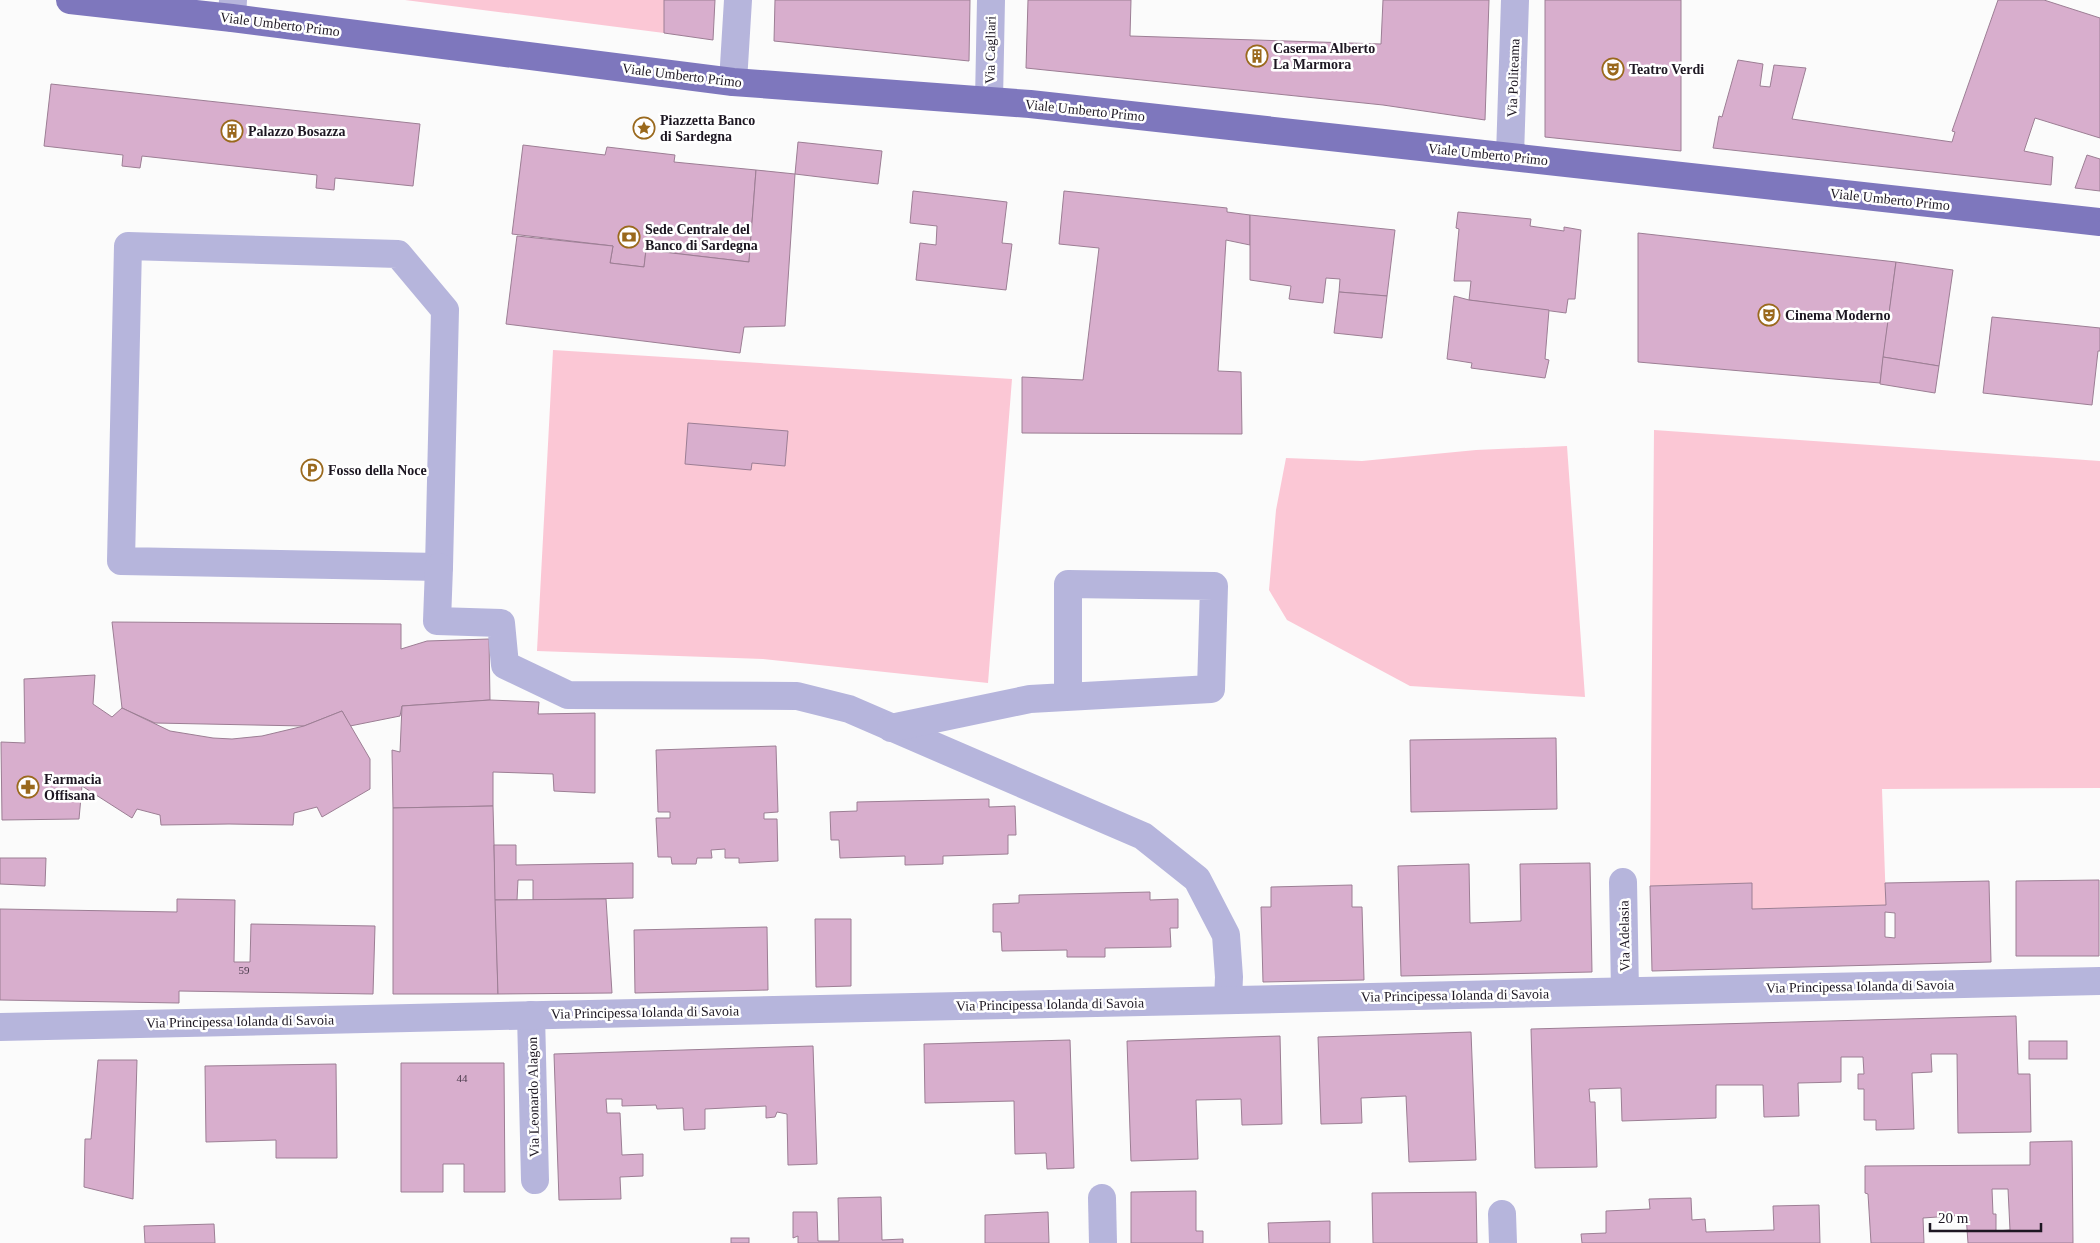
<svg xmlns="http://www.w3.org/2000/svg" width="2100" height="1243" viewBox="0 0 2100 1243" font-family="Georgia,serif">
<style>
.green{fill:#fbc7d5}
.building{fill:#d8aecd;stroke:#9c7e94;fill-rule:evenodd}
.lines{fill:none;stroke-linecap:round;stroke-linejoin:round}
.minor{stroke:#b6b5dc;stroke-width:28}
.major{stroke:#7e77bd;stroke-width:28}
.labels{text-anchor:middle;stroke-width:5;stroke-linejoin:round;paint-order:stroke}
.number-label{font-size:11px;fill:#4c3d4d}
.street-label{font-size:14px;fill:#1d1722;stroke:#fff}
.poi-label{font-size:14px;font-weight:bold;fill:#1d1722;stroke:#fff;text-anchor:start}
</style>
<rect width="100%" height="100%" fill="#fbfbfb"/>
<g class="green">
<polygon points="405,0 664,0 664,33"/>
<polygon points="553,350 1012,379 988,683 763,659 537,651"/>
<polygon points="1654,430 2100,461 2100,788 1882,789 1886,905 1752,909 1751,883 1650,886"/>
<polygon points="1567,446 1585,697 1410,686 1287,620 1269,590 1276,510 1286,458 1362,461 1476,450"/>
</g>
<g class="building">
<polygon points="664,0 715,0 713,40 664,33"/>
<polygon points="775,0 970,0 969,61 774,41"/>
<polygon points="1028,0 1131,0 1130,36 1381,44 1383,0 1489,0 1485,120 1383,105 1026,68"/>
<polygon points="1545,0 1681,0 1681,151 1545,137"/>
<polygon points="1998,0 2044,0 2100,18 2100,138 2035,118 2024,151 2053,157 2051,185 1713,148 1719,116 1722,117 1738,60 1763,64 1760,86 1770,87 1774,65 1806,68 1792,119 1952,142 1955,132 1952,131"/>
<polygon points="51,84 420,124 413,186 335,178 334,190 316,188 317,175 142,156 140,168 122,166 123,155 44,146"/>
<polygon points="798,142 882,151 878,184 795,174"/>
<polygon points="523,145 605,155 607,147 675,155 674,162 756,170 749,262 646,250 644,267 610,263 613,246 512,234"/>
<polygon points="2087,155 2100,159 2100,191 2075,188"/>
<polygon points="756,170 795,174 785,326 744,327 740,353 506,324 517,236 613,246 610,263 644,267 646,250 749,262"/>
<polygon points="913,191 1007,202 1002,243 1012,244 1006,290 916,280 920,243 936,245 937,226 910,223"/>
<polygon points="1064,191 1227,208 1227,212 1250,215 1250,245 1226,240 1218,371 1241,372 1242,434 1022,433 1022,377 1083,380 1099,248 1059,244"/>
<polygon points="1458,212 1531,219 1530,226 1564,231 1564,227 1581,230 1575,299 1568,299 1566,313 1469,300 1471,281 1454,281 1459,229 1456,228"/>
<polygon points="1250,215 1395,230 1387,296 1339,292 1340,279 1326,278 1323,303 1289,299 1291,286 1250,280"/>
<polygon points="1638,233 1896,262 1880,383 1638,362"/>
<polygon points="1896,262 1953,270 1939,366 1883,357"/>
<polygon points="1339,292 1387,296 1382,338 1334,333"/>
<polygon points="1454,296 1469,300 1549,310 1545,359 1549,360 1545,378 1471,368 1472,363 1447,359"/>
<polygon points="1992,317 2100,328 2100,351 2098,351 2092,405 1983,393"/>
<polygon points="1883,357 1939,366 1935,393 1880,384"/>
<polygon points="688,423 788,431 785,466 752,463 751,470 685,464"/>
<polygon points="112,622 401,624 401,649 427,641 489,639 490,700 402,706 400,716 350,726 342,711 304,726 155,723 122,708"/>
<polygon points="95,675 93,704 112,717 122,708 170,731 213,738 232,739 262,736 304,726 342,711 370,759 370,789 322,817 317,807 294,813 293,825 229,824 161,825 160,815 137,809 132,818 82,786 79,819 2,820 1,742 25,743 24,679"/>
<polygon points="490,700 539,702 538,714 595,713 595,793 554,791 553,774 493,772 493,806 393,808 392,750 400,752 402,706"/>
<polygon points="1556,738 1557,809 1411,812 1410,740"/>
<polygon points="776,746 778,812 764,813 764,819 777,819 778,861 739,863 739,858 725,858 725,849 711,850 712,858 697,858 696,864 672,864 671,857 658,857 656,818 670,818 670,812 658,812 656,750"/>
<polygon points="989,799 989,807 1015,806 1016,835 1008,835 1008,854 943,856 943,864 905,865 905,856 840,858 839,840 831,840 830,812 857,811 857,802"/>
<polygon points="493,806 498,994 393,994 393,808"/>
<polygon points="494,845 516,845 516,865 633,863 633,898 533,900 533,880 518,880 517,900 495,900"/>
<polygon points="0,858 46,858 45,886 0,884"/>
<polygon points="1590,863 1592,972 1401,976 1398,866 1469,864 1470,923 1521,921 1520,864"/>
<polygon points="2099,880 2099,956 2016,956 2016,881"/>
<path d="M1989,881L1991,962L1652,971L1650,886L1752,883V909L1886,905L1885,883ZM1885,912L1895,913V938L1885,937Z"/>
<polygon points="1352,885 1352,907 1362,907 1364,980 1263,982 1261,907 1271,907 1271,887"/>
<polygon points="1150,892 1150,900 1178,899 1178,928 1170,928 1171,947 1105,948 1105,957 1067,957 1067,950 1002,951 1001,932 993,932 993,904 1019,903 1019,895"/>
<polygon points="177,899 235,900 234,962 250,962 251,924 375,926 373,994 179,991 179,1003 0,1000 0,909 177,912"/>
<polygon points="606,899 612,993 498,994 495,900"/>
<polygon points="815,919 851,919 851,986 816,987"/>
<polygon points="767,927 768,990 635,993 634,930"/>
<polygon points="2016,1016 2018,1074 2030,1074 2031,1132 1958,1133 1957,1054 1931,1054 1932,1072 1912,1073 1914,1129 1876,1130 1876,1120 1864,1120 1864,1089 1858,1089 1858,1074 1864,1074 1863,1057 1841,1057 1841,1082 1798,1083 1799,1116 1764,1117 1763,1085 1716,1085 1716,1118 1622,1121 1621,1088 1589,1089 1590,1102 1595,1102 1597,1167 1535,1168 1531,1029"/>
<polygon points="1471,1032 1476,1160 1409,1162 1406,1096 1361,1098 1362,1123 1321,1124 1318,1037"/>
<polygon points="1280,1036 1282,1124 1242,1125 1241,1099 1196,1100 1198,1159 1131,1161 1127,1041"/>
<polygon points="1070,1040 1074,1168 1047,1169 1046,1153 1015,1154 1014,1101 925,1103 924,1044"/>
<rect x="2029" y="1041" width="38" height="18"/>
<polygon points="813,1046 817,1164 788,1165 787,1114 777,1112 775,1117 766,1118 766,1106 705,1109 705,1129 684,1130 683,1108 657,1109 656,1105 622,1106 622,1099 606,1099 607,1113 620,1113 622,1155 643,1154 643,1176 620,1177 621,1199 559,1200 554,1054"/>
<polygon points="98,1060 137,1060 133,1199 84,1187 85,1139 91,1139"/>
<polygon points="401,1063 504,1063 505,1192 464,1192 464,1164 443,1164 443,1192 401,1192"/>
<polygon points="336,1064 337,1158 276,1158 276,1140 206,1142 205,1066"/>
<path d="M2072,1141L2073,1243H1968L1966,1215L1923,1218L1924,1243H1871L1868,1194L1865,1193V1166L2030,1165V1142ZM1992,1189H2008L2010,1230L1996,1231V1214H1993Z"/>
<polygon points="1196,1191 1196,1231 1203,1231 1203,1243 1131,1243 1131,1192"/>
<polygon points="1476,1192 1477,1243 1373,1243 1372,1193"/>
<polygon points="881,1197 882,1240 903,1239 903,1243 798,1243 798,1236 793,1238 793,1212 817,1212 818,1241 839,1241 838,1198"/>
<polygon points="1691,1198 1692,1220 1705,1219 1706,1232 1774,1230 1773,1206 1819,1205 1820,1243 1582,1243 1581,1234 1606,1233 1606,1211 1650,1209 1649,1199"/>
<polygon points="1048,1212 1049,1243 985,1243 985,1215"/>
<polygon points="1330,1221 1330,1243 1269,1243 1268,1223"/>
<polygon points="214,1224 215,1243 145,1243 144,1226"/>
<rect x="731" y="1238" width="18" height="5"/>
</g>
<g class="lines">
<g class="minor">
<polyline points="232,18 233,0"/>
<polyline points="733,82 738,0"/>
<polyline points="989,100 991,0"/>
<polyline points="1510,156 1515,0"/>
<polygon points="128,246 398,254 445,310 439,567 121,561"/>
<polyline points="439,567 437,621 501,623 505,665 568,695 797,696 849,709 1143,836 1197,879 1226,935 1229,977 1228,1000"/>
<polyline points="891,728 1030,699 1211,689 1214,586 1068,584 1068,697"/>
<polyline points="1623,882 1625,991"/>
<polyline points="531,1015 535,1180"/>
<polyline points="0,1027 2100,981"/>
<polyline points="1102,1198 1103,1243"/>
<polyline points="1502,1214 1503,1243"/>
</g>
<polyline class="major" points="70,0 232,18 733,82 1030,104 2100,222"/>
</g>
<defs>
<g id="building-ring" transform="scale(1.125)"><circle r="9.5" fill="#fff" stroke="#9a691d" stroke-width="1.5"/><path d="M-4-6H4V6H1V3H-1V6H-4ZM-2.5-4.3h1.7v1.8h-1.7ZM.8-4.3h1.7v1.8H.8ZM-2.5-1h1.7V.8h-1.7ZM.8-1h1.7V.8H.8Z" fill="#9a691d"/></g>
<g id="theatre-ring" transform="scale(1.125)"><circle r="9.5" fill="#fff" stroke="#9a691d" stroke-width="1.5"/><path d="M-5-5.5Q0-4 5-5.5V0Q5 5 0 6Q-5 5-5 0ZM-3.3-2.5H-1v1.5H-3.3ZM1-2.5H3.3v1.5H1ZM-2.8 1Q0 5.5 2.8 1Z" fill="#9a691d"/></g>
<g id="sight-ring" transform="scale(1.125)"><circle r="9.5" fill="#fff" stroke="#9a691d" stroke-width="1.5"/><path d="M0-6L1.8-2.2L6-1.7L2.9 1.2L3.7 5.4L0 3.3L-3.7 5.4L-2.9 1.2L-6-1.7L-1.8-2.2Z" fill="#9a691d"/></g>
<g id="bank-ring" transform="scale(1.125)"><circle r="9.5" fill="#fff" stroke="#9a691d" stroke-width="1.5"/><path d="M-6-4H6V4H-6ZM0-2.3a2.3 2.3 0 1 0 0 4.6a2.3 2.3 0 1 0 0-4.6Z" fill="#9a691d"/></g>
<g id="parking-ring" transform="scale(1.125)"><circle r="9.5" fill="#fff" stroke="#9a691d" stroke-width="1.5"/><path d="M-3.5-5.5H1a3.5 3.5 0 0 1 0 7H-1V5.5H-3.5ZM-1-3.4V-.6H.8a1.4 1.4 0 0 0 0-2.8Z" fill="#9a691d"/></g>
<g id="pharmacy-ring" transform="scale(1.125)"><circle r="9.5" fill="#fff" stroke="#9a691d" stroke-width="1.5"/><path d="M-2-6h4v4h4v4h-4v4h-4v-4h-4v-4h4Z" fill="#9a691d"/></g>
</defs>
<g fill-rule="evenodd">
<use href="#building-ring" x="1257" y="56"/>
<use href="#theatre-ring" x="1613" y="69"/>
<use href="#sight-ring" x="644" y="128"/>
<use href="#building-ring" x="232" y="131"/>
<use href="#bank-ring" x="629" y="237"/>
<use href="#theatre-ring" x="1769" y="315"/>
<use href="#parking-ring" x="312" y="470"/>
<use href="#pharmacy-ring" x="28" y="787"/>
</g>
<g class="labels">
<g class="number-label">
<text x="244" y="974">59</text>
<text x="462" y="1082">44</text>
</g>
<g class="street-label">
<text transform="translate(280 24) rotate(7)" y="5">Viale Umberto Primo</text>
<text transform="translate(990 50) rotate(-89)" y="5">Via Cagliari</text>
<text transform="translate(682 75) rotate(7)" y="5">Viale Umberto Primo</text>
<text transform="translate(1513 78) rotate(-88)" y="5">Via Politeama</text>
<text transform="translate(1085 110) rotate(6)" y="5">Viale Umberto Primo</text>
<text transform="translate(1488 154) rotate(6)" y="5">Viale Umberto Primo</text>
<text transform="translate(1890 199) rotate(6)" y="5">Viale Umberto Primo</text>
<text transform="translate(1624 936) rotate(-91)" y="5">Via Adelasia</text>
<text transform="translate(1860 986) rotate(-1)" y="5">Via Principessa Iolanda di Savoia</text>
<text transform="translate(1455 995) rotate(-1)" y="5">Via Principessa Iolanda di Savoia</text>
<text transform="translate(1050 1004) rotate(-1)" y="5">Via Principessa Iolanda di Savoia</text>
<text transform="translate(645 1012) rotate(-1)" y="5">Via Principessa Iolanda di Savoia</text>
<text transform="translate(240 1021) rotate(-1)" y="5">Via Principessa Iolanda di Savoia</text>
<text transform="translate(533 1097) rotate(-91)" y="5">Via Leonardo Alagon</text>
</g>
<g class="poi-label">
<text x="1273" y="53">Caserma Alberto<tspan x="1273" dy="16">La Marmora</tspan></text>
<text x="1629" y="74">Teatro Verdi</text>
<text x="660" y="125">Piazzetta Banco<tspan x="660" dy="16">di Sardegna</tspan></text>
<text x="248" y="136">Palazzo Bosazza</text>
<text x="645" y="234">Sede Centrale del<tspan x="645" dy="16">Banco di Sardegna</tspan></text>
<text x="1785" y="320">Cinema Moderno</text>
<text x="328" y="475">Fosso della Noce</text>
<text x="44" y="784">Farmacia<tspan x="44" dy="16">Offisana</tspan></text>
</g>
</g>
<path d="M1930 1223v8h111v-8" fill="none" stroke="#1d1722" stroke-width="2.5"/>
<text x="1938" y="1223" font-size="15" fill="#1d1722" stroke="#ffffff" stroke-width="4" paint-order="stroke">20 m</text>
</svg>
